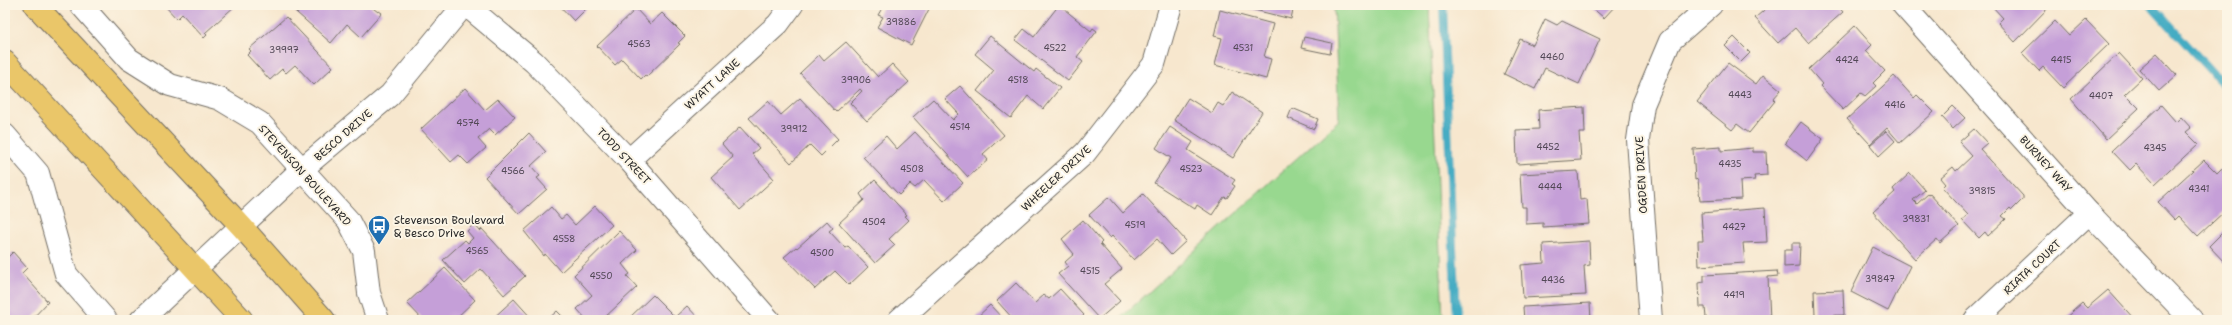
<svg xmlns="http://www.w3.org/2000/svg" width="2232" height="325" viewBox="0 0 2232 325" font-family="'Shantell Sans',sans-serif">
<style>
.green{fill:#98d88f;stroke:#62825d}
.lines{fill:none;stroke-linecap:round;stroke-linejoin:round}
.stream{stroke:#44acc3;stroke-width:8}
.building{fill:#c59fd8}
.minor-casing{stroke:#726d64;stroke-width:24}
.major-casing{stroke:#726d64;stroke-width:24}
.minor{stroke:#fff;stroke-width:22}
.major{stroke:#eac669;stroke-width:22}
.labels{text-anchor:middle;stroke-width:4;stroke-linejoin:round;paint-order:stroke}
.number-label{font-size:9px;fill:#524856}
.street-label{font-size:11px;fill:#2b2b2b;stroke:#fcf5e5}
.poi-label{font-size:11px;fill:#2b2b2b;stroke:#fcf5e5;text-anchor:start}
</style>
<rect width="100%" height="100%" fill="#fcf5e5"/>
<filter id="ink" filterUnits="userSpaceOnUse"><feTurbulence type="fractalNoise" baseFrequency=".025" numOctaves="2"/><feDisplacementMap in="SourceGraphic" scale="8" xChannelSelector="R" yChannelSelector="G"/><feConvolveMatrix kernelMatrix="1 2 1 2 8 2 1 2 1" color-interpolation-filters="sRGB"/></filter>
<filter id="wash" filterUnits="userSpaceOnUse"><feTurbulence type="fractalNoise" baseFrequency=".012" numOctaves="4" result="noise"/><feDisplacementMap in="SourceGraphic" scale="16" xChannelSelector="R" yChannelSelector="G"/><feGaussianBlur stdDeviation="0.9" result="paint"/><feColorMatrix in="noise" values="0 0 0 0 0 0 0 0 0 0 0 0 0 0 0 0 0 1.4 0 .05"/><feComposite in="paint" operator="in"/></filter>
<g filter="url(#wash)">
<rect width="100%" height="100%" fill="#f7e7ce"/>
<polygon class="green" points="1334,5 1429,5 1443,320 1118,320 1339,120"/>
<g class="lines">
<g class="stream">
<polyline points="1443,5 1456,320"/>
<polyline points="2151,5 2227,89"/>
</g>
</g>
<g id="blocks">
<g class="building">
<polygon points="164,5 236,5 205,33 207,35 204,38 182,14 177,19"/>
<polygon points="288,5 369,5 378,12 379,11 382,13 361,37 347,24 331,43"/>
<polygon points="559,5 590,5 574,21"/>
<polygon points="884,5 931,5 911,45 877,27 883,17 878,15"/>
<polygon points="1059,5 1091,31 1093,28 1097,31 1077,57 1083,62 1068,81 1015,40 1024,29 1034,37"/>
<polygon points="1234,5 1294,5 1291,19"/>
<polygon points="1589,5 1616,5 1604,18"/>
<polygon points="1770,5 1837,5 1843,12 1808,43 1795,28 1778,43 1755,18"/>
<polygon points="1991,5 2051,5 2015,42 1998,23 2003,18"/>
<polygon points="636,9 650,24 662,13 685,36 678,43 680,44 646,77 645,75 641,79 622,59 615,65 597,46"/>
<polygon points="1220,10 1273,24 1264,57 1271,59 1266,79 1215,65 1222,38 1214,36"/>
<polygon points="286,17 333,67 314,85 295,65 286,73 282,69 270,80 247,55 251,51 249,49"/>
<polygon points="1545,19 1557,25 1562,21 1600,39 1579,84 1545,68 1535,89 1504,74 1520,39 1533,45"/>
<polygon points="2086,20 2109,44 2063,88 2043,67 2039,71 2022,53 2055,21 2069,36"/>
<polygon points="1855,26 1872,45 1866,51 1885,71 1873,83 1876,86 1865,96 1861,93 1843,110 1820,86 1822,84 1809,69"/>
<polygon points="990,36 1034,72 1036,69 1060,88 1043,109 1028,96 1011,118 977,91 994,70 975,54"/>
<polygon points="1304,37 1332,43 1330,54 1301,48"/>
<polygon points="1734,37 1750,53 1741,62 1725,46"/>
<polygon points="846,42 878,77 892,64 909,82 867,121 850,103 862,91 860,89 836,112 800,73 819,55 824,61"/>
<polygon points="2119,53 2142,78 2125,94 2139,108 2106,139 2071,99"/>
<polygon points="2157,53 2177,75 2159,91 2139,69"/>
<polygon points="1728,63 1756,84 1763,75 1781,90 1773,99 1775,101 1749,133 1737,124 1732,130 1697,102"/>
<polygon points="1894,76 1914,98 1917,95 1934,112 1900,143 1887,128 1870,144 1847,119"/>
<polygon points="960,86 1004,135 983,154 988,160 968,177 913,117 933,99 953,120 959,114 945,99"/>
<polygon points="465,88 485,110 498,99 515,117 495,135 489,129 478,139 486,148 468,164 459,155 451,162 421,129"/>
<polygon points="1232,92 1262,112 1233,158 1174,120 1188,98 1212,113 1218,103 1223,106"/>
<polygon points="800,98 838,139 821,156 810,145 791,163 749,118 768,101 781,115"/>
<polygon points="2161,105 2176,122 2181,117 2191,128 2186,132 2198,144 2155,184 2136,164 2130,170 2112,151"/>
<polygon points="1953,106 1965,118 1953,129 1942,117"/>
<polygon points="1584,107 1585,133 1579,133 1581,160 1517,164 1516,130 1539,129 1538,110"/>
<polygon points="1292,108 1318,119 1314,129 1288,118"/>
<polygon points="1801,122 1823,139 1807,161 1785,143"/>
<polygon points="740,127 759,148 752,154 774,179 740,210 711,177 733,157 722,144"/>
<polygon points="1170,127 1193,142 1188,150 1235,180 1232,184 1235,186 1227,198 1224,197 1212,215 1197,205 1195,209 1154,183 1171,158 1156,148"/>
<polygon points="1974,129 1987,143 1980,149 2023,196 2023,199 2012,210 2010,208 2002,216 2006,219 1988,236 1985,232 1979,238 1962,220 1968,215 1942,187 1945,184 1940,178 1953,167 1956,171 1972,156 1959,142"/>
<polygon points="1886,131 1895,141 1879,156 1870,145"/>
<polygon points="915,132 963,183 944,201 924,180 915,188 910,184 899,195 863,157 886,136 897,149"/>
<polygon points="529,133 546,152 531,166 540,176 537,178 547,189 519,214 485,177"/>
<polygon points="1721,147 1721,151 1753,148 1753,152 1766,152 1767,175 1754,176 1755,180 1740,181 1741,199 1700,201 1698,179 1695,180 1693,149"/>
<polygon points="2204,160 2217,173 2221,169 2227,176 2227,209 2198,236 2179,216 2175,220 2158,202"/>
<polygon points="1578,171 1580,200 1587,199 1589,224 1543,227 1543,223 1526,224 1526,207 1522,207 1520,174"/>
<polygon points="1910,173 1925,190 1913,200 1917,204 1929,193 1959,226 1940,243 1937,239 1915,259 1873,212 1895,192 1893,189"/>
<polygon points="875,180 907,215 905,216 909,220 889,239 895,245 875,263 839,223 864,200 860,194"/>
<polygon points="1143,194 1186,241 1171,255 1157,239 1134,260 1112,236 1110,238 1089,215 1109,197 1123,213"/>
<polygon points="595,206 612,225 561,272 545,254 544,256 524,231 551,207 561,219 566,215 575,225"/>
<polygon points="1765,208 1767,242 1743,243 1745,263 1699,266 1698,241 1703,241 1701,213"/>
<polygon points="1083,220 1102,242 1100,244 1122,269 1104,284 1120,301 1099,319 1058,274 1068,266 1065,262 1074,254 1062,239"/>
<polygon points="827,221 833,228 829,231 845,248 848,246 868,267 849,285 835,271 815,289 784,257 796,247 797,248"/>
<polygon points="474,224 480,231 482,229 525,276 504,295 481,269 465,284 443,260 465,240 468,243 473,238 467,231"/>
<polygon points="2227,228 2227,265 2209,246"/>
<polygon points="619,231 637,250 622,264 630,274 627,276 637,287 602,320 587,320 577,309 592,295 574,275"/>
<polygon points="1589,241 1590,265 1584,266 1586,295 1523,298 1521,265 1544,263 1543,244"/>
<polygon points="1792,243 1800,243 1799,266 1784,267 1784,250 1792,250"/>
<polygon points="1873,247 1910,266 1888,311 1851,292"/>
<polygon points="13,252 27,268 22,273 48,302 31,320 5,320 5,260"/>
<polygon points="445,268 475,300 454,320 423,320 407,303"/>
<polygon points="1777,271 1778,276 1768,277 1770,320 1703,320 1706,318 1705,307 1700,307 1699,283 1704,282 1704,275"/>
<polygon points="1016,283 1035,303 1044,295 1049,299 1060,289 1084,315 1079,320 1014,320 997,301"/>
<polygon points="1843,290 1844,315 1815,316 1814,291"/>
<polygon points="2108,290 2135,320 2063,320 2082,303 2087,308"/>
<polygon points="653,295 675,317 687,306 700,320 627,320"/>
<polygon points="514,299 533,320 491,320"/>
<polygon points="1590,303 1591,320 1524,320 1523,307"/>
<polygon points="990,305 1004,320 974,320"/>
<polygon points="557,311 566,320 547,320"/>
</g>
</g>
</g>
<g filter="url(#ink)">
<use href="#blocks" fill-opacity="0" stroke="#726d64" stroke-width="1"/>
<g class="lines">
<g class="minor-casing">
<g id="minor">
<polyline points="81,5 129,59 170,85 220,99 260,123 348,220 364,251 369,293 378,320"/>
<polyline points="466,5 534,62 629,160 769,320"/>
<polyline points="1903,5 2089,213 2192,320"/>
<polyline points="5,135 38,173 66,274 106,320"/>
<polyline points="629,160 778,24 792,5"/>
<polyline points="141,320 302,169 390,95 464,5"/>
<polyline points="899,320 1085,153 1154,64 1171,5"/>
<polyline points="1651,320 1638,140 1643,105 1670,41 1711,5"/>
<polyline points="1975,320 2089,213"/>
</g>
</g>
<g class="major-casing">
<g id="major">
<polyline points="35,5 242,227 324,320"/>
<polyline points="5,62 242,320"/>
</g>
</g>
<use href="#minor" class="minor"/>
<use href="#major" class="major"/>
</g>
</g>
<defs>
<g id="bus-pin" transform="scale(1.15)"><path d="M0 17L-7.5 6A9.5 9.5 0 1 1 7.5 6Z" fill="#1f6fb2" stroke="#fcf5e5"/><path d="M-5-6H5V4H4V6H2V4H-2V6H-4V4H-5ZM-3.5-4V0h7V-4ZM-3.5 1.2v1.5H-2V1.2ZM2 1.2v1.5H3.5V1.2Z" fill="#fff"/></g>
</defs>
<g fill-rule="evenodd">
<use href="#bus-pin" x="379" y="226"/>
</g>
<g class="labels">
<g class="number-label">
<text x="901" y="25">39886</text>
<text x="639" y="47">4563</text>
<text x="1055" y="51">4522</text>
<text x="1243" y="51">4531</text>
<text x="284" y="53">39997</text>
<text x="1552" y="60">4460</text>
<text x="1847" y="63">4424</text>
<text x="2061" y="63">4415</text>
<text x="856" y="83">39906</text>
<text x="1018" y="83">4518</text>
<text x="1740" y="98">4443</text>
<text x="2101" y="99">4407</text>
<text x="1895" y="108">4416</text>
<text x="468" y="126">4574</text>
<text x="960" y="130">4514</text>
<text x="794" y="132">39912</text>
<text x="1548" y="150">4452</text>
<text x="2155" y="151">4345</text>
<text x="1730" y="167">4435</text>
<text x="912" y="172">4508</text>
<text x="1191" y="172">4523</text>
<text x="513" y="174">4566</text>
<text x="1550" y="190">4444</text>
<text x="2199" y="192">4341</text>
<text x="1982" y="194">39815</text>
<text x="1916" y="222">39831</text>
<text x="874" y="225">4504</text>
<text x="1135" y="228">4519</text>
<text x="1734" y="230">4427</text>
<text x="564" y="242">4558</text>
<text x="477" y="254">4565</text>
<text x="822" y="256">4500</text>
<text x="1090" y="274">4515</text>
<text x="601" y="279">4550</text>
<text x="1880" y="282">39847</text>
<text x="1553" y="283">4436</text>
<text x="1734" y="298">4419</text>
</g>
<g class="street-label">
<text transform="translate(712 84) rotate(-42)" y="4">WYATT LANE</text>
<text transform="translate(343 135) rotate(-41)" y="4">BESCO DRIVE</text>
<text transform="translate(624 156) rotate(47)" y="4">TODD STREET</text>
<text transform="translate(2046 164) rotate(48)" y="4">BURNEY WAY</text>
<text transform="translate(305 175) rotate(48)" y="4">STEVENSON BOULEVARD</text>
<text transform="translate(1641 175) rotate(-93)" y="4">OGDEN DRIVE</text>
<text transform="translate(1056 178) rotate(-43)" y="4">WHEELER DRIVE</text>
<text transform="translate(2032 267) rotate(-43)" y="4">RIATA COURT</text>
</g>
<g class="poi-label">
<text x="394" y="224">Stevenson Boulevard<tspan x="394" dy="13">&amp; Besco Drive</tspan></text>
</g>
</g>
<rect width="2232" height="325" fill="none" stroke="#fcf5e5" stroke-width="20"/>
</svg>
